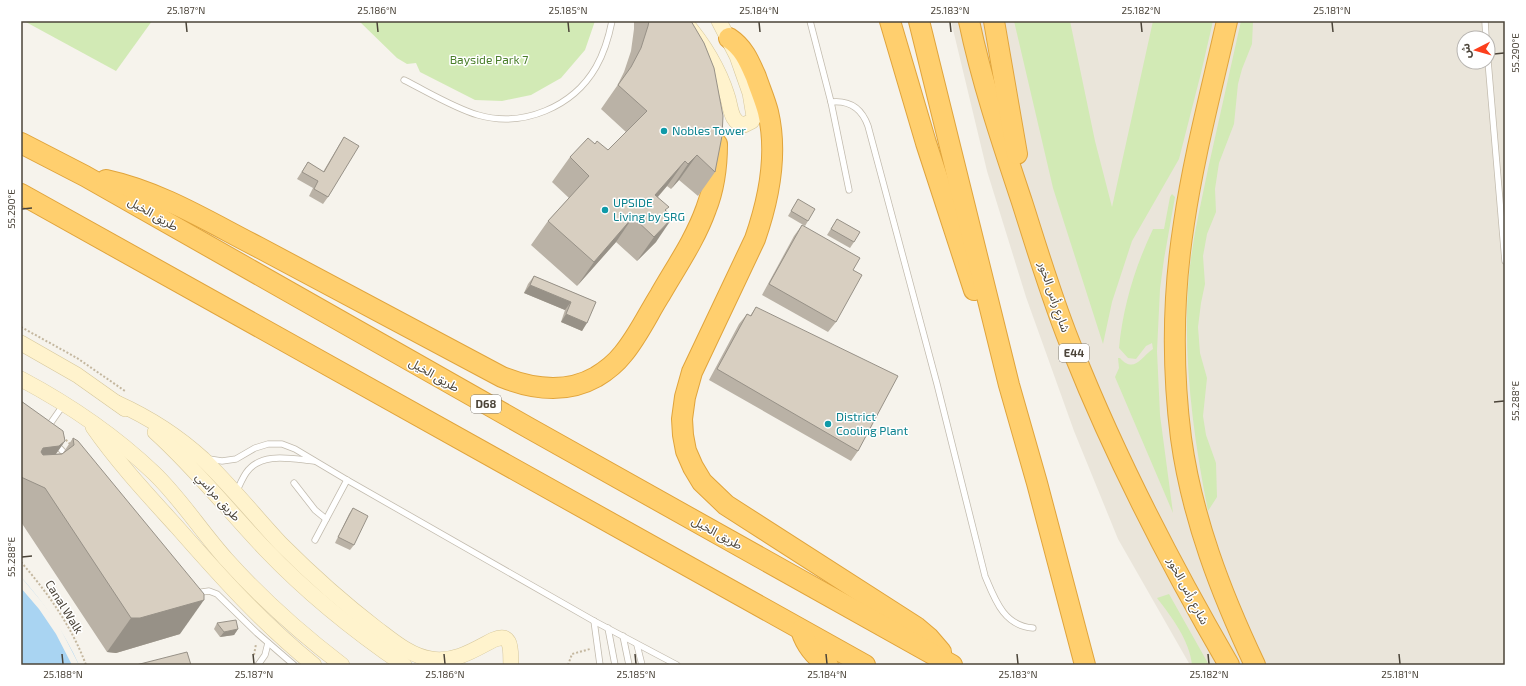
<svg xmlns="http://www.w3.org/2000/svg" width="1526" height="686" viewBox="0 0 1526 686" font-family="'Exo 2','Noto Sans Arabic',sans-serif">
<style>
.residential{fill:#eae5da;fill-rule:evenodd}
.green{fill:#d2eab5}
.water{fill:#a9d4f2}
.pier{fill:#f6f3ec}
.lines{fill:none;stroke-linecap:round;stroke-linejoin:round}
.lane-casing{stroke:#c2bbae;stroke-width:7}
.secondary-casing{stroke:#d6c79b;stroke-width:16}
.highway-casing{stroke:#e0a43c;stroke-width:22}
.path{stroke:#c4b79f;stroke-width:2;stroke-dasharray:2 2;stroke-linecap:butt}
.lane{stroke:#fff;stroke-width:5.5}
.secondary{stroke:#fff3cd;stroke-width:15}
.highway{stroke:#ffcf6e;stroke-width:20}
.wall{fill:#bab2a6}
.shaded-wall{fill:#979187}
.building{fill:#d8cfc1;stroke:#979187}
.ticks{fill:none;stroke:#4b4439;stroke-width:1.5}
.culture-dot{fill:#0f9aa8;stroke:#fff;stroke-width:1.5}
.labels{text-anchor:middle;stroke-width:3;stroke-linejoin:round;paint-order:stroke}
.shield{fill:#fff;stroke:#817c74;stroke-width:1}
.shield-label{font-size:11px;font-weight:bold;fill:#4b4439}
.park-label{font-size:12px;fill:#4a7f2a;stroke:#fff}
.culture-label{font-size:12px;fill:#0d838f;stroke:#fff;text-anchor:start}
.street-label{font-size:12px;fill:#4b4439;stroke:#fff}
.neatline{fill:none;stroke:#4b4439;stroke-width:1.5}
.ticks-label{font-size:10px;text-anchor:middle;fill:#4b4439}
</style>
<rect width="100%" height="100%" fill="#f6f3ec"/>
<path class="residential" d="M951,21H1505V665H1190L1118,539L1074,431L1026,297L987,171ZM1464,38H1488V62H1464Z"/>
<g class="green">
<polygon points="24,21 152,21 116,71"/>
<polygon points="359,21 595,21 585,50 561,78 531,95 502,101 475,100 420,72 416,63 407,64 397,58"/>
<polygon points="1014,21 1070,21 1095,141 1112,207 1153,21 1213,21 1201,73 1179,159 1132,241 1112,302 1103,344 1053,188"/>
<path d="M1241,21H1253L1252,44L1242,69L1238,84L1234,124L1219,163L1215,189L1216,212L1207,234L1203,256L1205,284L1201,303L1198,327L1200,353L1207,378L1203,416L1206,435L1216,463L1217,497L1208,511C1193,435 1182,353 1189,276C1192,240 1201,204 1208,169C1219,120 1230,70 1241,21Z"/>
<path d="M1172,194L1175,197L1164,259L1160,289L1157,351L1160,415L1173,513L1115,377L1119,368L1118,358H1120C1134,374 1141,357 1153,349L1152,343L1146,346L1136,359L1128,358L1119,348C1123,306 1135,267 1153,229H1164L1170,197Z"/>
<path d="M1169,594L1209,665H1192C1190,641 1171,616 1157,598Z"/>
</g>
<path class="water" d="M21,577C45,604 64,632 79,665H21Z"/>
<polygon class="pier" points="21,577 42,602 57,622 79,665 72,665 56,634 39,609 21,588"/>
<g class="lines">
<g class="lane-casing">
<g id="lane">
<polyline points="810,21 831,102 849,190"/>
<polyline points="1485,21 1486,38"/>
<polyline points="1488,61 1505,261"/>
<path d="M404,80C428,92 454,108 478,115C523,128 573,107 596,67C604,53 609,36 612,21"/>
<path d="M831,102C850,100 862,109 868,126L937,384L985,576C995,600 1004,626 1033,628"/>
<polyline points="49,429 50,424 64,404"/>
<polyline points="55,443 68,457"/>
<polyline points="209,459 222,461 236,459 255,448 268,444 282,444 295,449 347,480 594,621 677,665"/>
<polyline points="294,483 315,510 326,519"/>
<path d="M236,493C239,486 242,479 246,473C261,451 292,459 314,461"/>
<polyline points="315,540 347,480"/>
<polyline points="195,593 209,591 217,594 257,633 294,665"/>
<polyline points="594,621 600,665"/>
<polyline points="608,628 615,665"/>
<polyline points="623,636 629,665"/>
<polyline points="637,645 642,665"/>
<polyline points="258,665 265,655 268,643"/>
</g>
</g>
<g class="secondary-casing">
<g id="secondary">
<path d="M684,21C703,43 718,67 727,95C731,106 730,123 744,125L752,121L754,117L750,93L737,56L719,21"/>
<polyline points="21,343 77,375 125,409"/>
<path d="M21,379C70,405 114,435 154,473C181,499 201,531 226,559C261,598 300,633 342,665"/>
<path d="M117,403C148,417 178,436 203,459C231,486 255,516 281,544C311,574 342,602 376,628C392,640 410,656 431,659C454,663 474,650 493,640C514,631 510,653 511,665"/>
<path d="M93,427C118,463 148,495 177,527C220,576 263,624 314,665"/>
<path d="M155,432C195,468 228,510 265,549C307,593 354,631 404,665"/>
</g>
</g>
<g class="highway-casing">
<g id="highway">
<polyline points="890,21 926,143 974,290"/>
<polyline points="919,21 1009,385 1037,483 1085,665"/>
<path d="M969,21C982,83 1002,142 1022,202C1038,252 1053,303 1073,351C1116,459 1171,565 1229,665"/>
<polyline points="994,21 1017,154"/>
<path d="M1227,21C1212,88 1194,155 1184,223C1173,293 1172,367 1181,438C1192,518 1221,593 1255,665"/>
<path d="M729,38C744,48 749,61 756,77C760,89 765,100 768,112C778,154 769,199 755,239L692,372L685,397L682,419L683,435L686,451L693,467L702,482L726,505L916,627L929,638L941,652"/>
<polyline points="21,143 85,176 529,428 952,665"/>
<path d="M106,180C161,192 209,222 258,247C340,290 421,334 502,377C532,389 566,394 596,377C606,371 616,363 623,354C638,336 648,314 660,295C676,267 695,240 706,209C714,189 717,166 717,144"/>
<polyline points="21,194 865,665"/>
<path d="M801,630C806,646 814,656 828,665"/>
</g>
</g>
<g class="path">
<polyline points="21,327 77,358 125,391"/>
<polyline points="63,437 71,445"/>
<path d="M21,562C48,593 72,627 86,665"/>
<polyline points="254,655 256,644"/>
<polyline points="568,665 572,654 590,649"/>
</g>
<use href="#lane" class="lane"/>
<use href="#secondary" class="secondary"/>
<use href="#highway" class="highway"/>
</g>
<g class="wall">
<polygon points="634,21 691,21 715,172 698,196 679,180 671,189 667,186 658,197 666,211 656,242 637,261 616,242 577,286 531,245 548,221 569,198 552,182 570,157 595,144 608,150 626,132 601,109 617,86 624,72 631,51 634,29"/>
<polygon points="344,137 328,197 323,204 309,196 313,188 297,179 308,162 323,172 339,145"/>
<polygon points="798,199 808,221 805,226 788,216"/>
<polygon points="837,219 854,242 850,248 827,235"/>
<polygon points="802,225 853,270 836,322 828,332 762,295 794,236"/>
<polygon points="534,276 596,302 582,331 561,322 565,310 524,293 528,284"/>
<polygon points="756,307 858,451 851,461 709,380 739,324 747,314 750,316"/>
<polygon points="21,401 65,441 56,454 63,453 73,438 180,634 116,653 107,652 21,522"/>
<polygon points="353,508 354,545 350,550 335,543 349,514"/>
<polygon points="217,623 238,629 234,635 220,637 214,629"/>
</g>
<g class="shaded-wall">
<polygon points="697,155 679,180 671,189 688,164"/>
<polygon points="685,161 667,186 638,219 655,195"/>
<polygon points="633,217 616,242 577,286 594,262"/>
<polygon points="673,217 656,242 637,261 654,237"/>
<polygon points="530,285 571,302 565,310 524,293"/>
<polygon points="566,314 587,323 582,331 561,322"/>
<polygon points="65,441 41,475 22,477 43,448"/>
<polygon points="204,600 180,634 116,653 107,652 131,618"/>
<polygon points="238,629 234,635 220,637 224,632"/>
</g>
<g class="building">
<polygon points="649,21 691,21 704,43 714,68 723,116 722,136 715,172 697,155 688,164 685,161 655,195 669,207 665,210 673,217 654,237 633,217 594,262 548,221 589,176 570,157 588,138 595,144 597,141 608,150 647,111 618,85 631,67 641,48 648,26"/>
<polygon points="344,137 359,146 328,197 314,189 318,181 302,172 308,162 324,172"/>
<polygon points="798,199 815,209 808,221 791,211"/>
<polygon points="837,219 860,232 854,242 831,229"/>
<polygon points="802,225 860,258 853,270 862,275 836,322 769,284"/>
<polygon points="534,276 596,302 587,323 566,314 571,302 530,285"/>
<polygon points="756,307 898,376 858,451 717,369 747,314 751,316"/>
<polygon points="21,401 63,431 65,441 59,446 43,448 41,452 43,455 62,454 74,445 73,438 78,441 204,594 204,600 140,618 131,618 45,488 21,477"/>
<polygon points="353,508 368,516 354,545 338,537"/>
<polygon points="236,620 238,629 224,632 217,623"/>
<polygon points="187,652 191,665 136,665"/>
</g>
<path class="ticks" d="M186,22L187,32M377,22L378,32M568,22L569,32M759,22L760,32M950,22L951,32M1141,22L1142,32M1332,22L1333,32M1494,54L1504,53M22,209L32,208M1494,402L1504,401M22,557L32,556M62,654L63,664M253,654L254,664M444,654L445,664M635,654L636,664M826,654L827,664M1017,654L1018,664M1208,654L1209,664M1399,654L1400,664"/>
<g class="culture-dot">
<circle cx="664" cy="131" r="4"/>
<circle cx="605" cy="210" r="4"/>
<circle cx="828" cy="424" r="4"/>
</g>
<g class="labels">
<g class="shield">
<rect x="1059" y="344" width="30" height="18" rx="3"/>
<rect x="471" y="395" width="30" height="18" rx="3"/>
</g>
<g class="shield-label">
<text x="1074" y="357">E44</text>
<text x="486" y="408">D68</text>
</g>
<g class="park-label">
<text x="489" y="64">Bayside Park 7</text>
</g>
<g class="culture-label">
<text x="672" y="135">Nobles Tower</text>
<text x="613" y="207">UPSIDE<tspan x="613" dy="14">Living by SRG</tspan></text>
<text x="836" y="421">District<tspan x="836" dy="14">Cooling Plant</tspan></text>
</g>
<g class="street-label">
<text transform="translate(153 214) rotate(30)" y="4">طريق الخيل</text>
<text transform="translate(1054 297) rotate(71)" y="4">شارع رأس الخور</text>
<text transform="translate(434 375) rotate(30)" y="4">طريق الخيل</text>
<text transform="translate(218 497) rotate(48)" y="4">طريق مراسي</text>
<text transform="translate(717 533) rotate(29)" y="4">طريق الخيل</text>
<text transform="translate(1188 591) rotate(62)" y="4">شارع رأس الخور</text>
<text transform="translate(64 607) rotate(58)" y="4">Canal Walk</text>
</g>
</g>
<rect width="1526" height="686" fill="none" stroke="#ffffff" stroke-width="44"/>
<g transform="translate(1476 50) rotate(264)"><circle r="19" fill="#ffffff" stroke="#b7b4b0"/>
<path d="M0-3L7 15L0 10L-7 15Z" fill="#fc3f1d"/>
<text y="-6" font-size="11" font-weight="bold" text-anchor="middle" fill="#4b4439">ش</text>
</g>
<rect x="22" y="22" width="1482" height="642" class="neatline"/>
<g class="ticks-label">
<text x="186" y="14">25.187°N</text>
<text x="377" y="14">25.186°N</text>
<text x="568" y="14">25.185°N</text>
<text x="759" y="14">25.184°N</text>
<text x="950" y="14">25.183°N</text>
<text x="1141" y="14">25.182°N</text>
<text x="1332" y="14">25.181°N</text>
<text transform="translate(1515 53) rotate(-90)" y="4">55.290°E</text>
<text transform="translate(11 209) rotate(-90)" y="4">55.290°E</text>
<text transform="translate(1515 401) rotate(-90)" y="4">55.288°E</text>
<text transform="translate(11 557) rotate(-90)" y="4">55.288°E</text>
<text x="63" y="678">25.188°N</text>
<text x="254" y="678">25.187°N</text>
<text x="445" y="678">25.186°N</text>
<text x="636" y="678">25.185°N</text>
<text x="827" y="678">25.184°N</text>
<text x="1018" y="678">25.183°N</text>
<text x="1209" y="678">25.182°N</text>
<text x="1400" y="678">25.181°N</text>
</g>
</svg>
